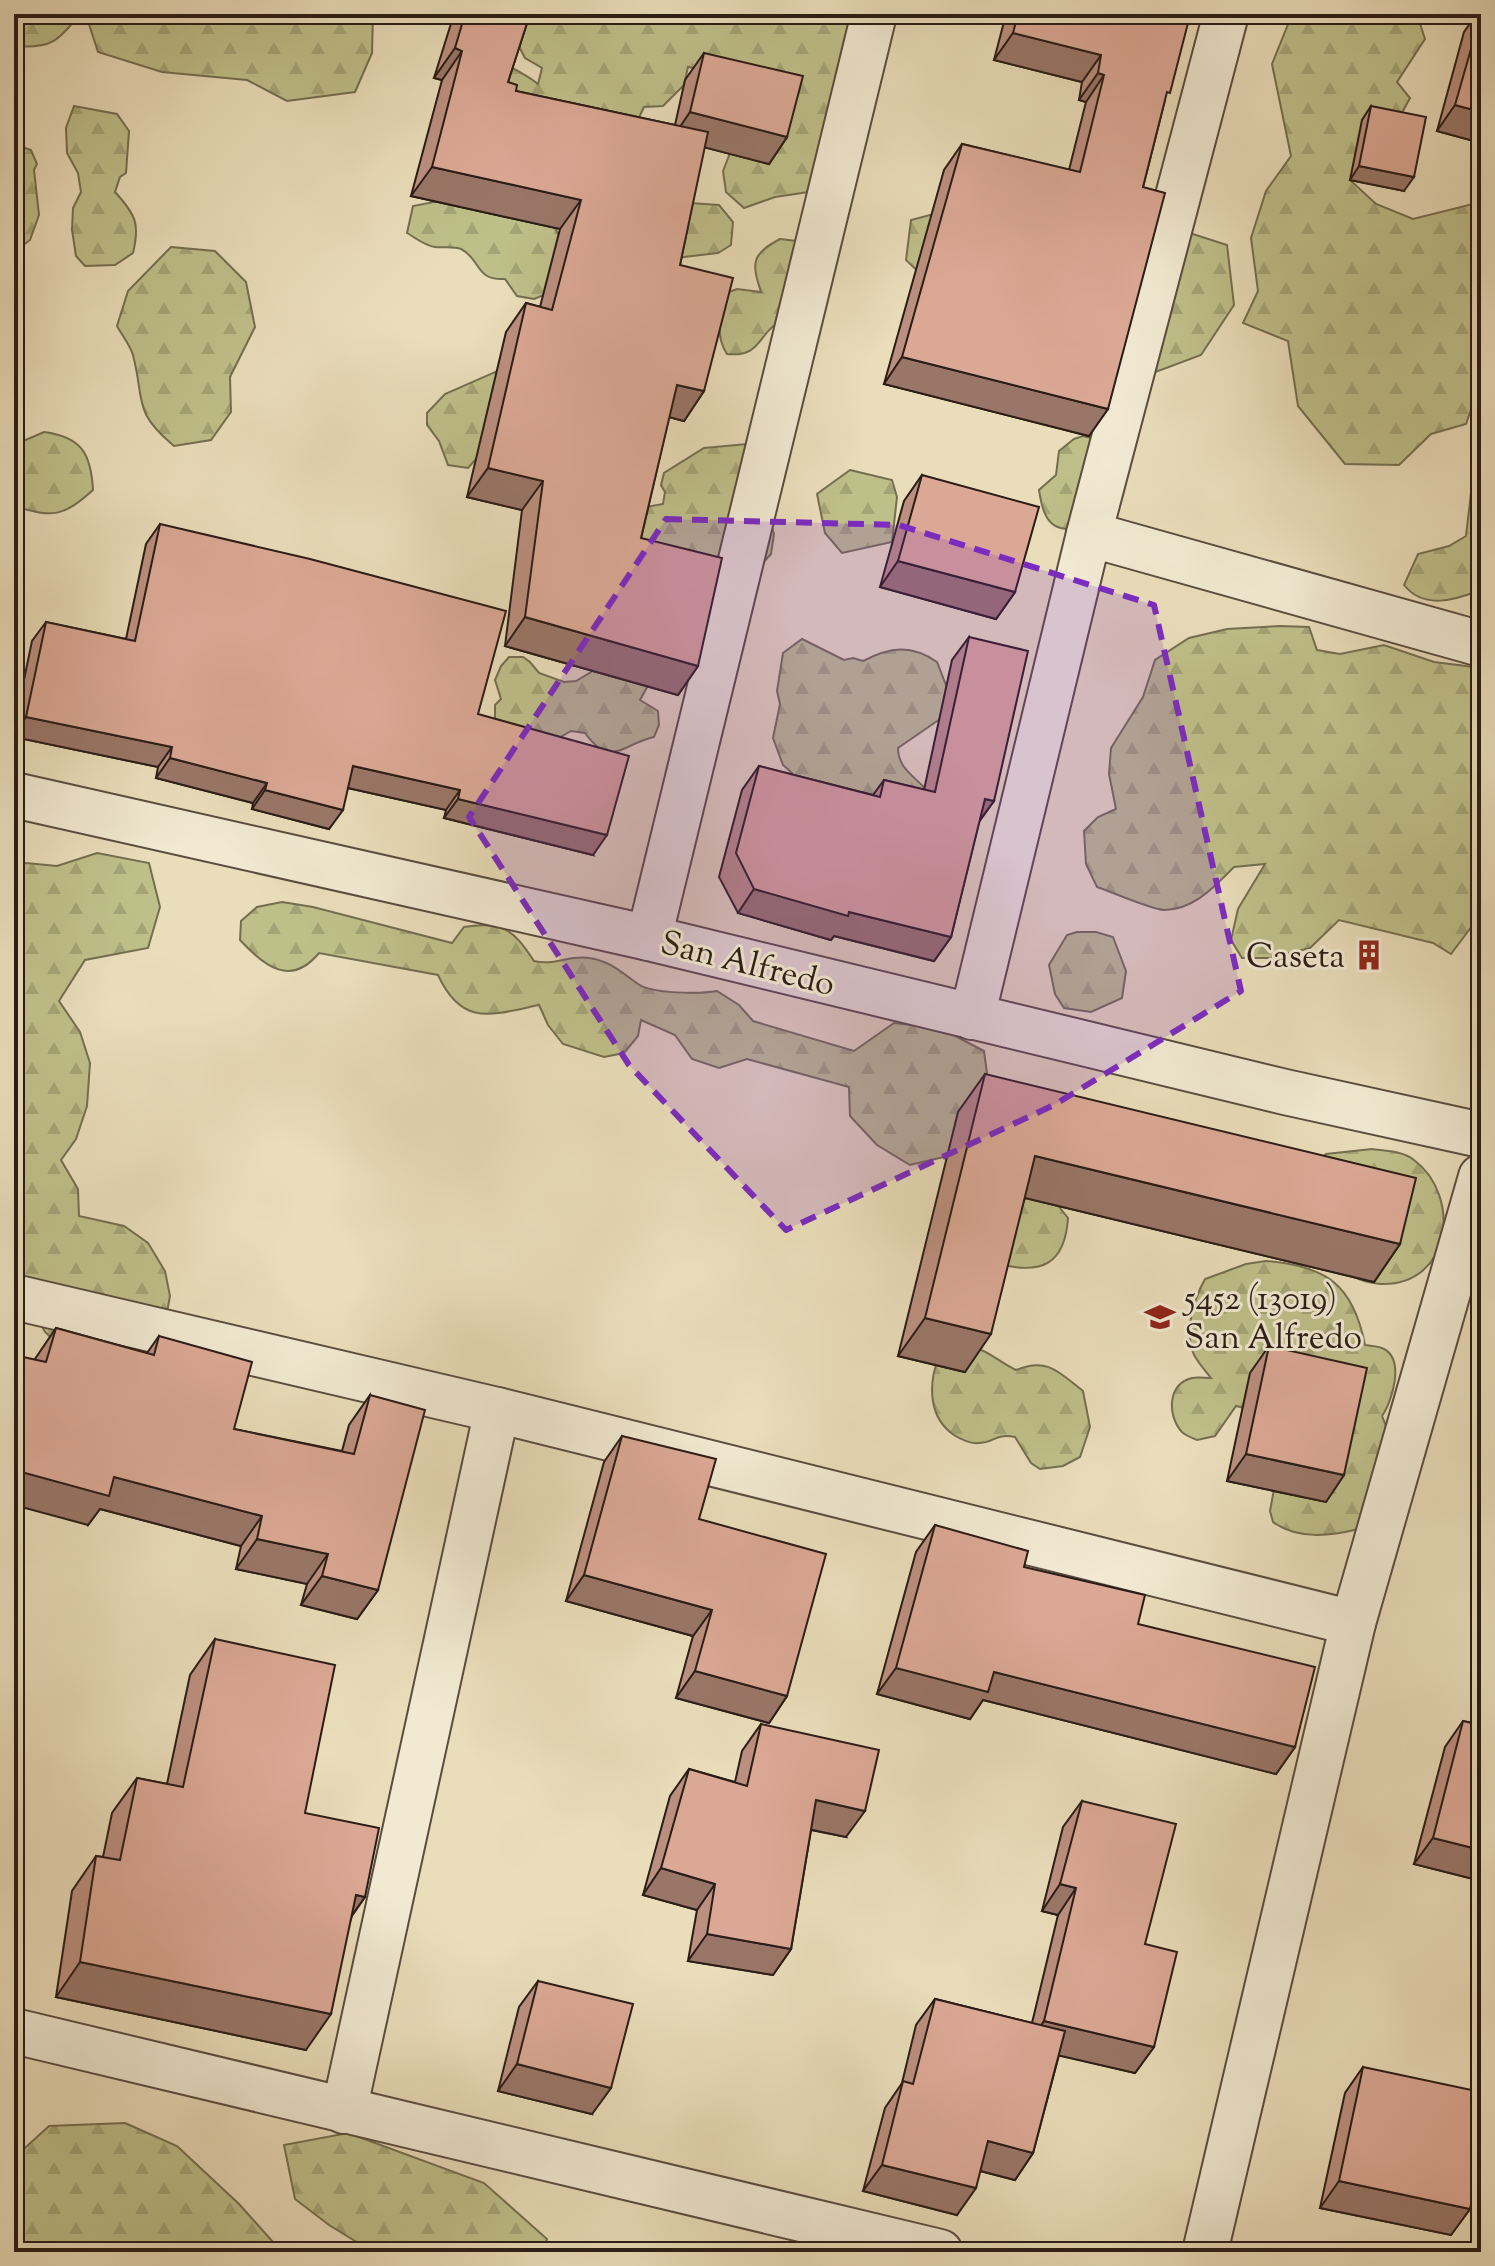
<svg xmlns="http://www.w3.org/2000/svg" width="1495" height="2266" viewBox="0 0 1495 2266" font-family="'Sorts Mill Goudy',serif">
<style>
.forest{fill:url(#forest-firs);stroke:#746e50;stroke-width:2}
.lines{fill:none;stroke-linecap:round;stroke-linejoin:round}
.minor-casing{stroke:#5a4c3f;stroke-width:48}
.minor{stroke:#f1e9d2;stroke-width:44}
.wall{fill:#bc9080;stroke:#2a1c16;stroke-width:2}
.shaded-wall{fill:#997668;stroke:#2a1c16;stroke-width:2}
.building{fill:#dba895;stroke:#2a1c16;stroke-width:2}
.marked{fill:#7b2cbf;fill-opacity:0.2;stroke:#7b2cbf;stroke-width:6;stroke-dasharray:16 10;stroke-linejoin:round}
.labels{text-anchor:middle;stroke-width:6;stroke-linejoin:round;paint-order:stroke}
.poi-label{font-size:34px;fill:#2a1c16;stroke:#f1e9d2;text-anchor:end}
.street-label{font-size:34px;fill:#2a1c16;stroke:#f1e9d2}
</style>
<defs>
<pattern id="forest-firs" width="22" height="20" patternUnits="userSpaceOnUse" patternTransform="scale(2)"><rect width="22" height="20" fill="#bfbf8a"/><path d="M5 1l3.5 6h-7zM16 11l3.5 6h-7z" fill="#a4a476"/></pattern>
</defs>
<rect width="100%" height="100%" fill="#eaddba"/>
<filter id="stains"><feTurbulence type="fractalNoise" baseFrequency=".0025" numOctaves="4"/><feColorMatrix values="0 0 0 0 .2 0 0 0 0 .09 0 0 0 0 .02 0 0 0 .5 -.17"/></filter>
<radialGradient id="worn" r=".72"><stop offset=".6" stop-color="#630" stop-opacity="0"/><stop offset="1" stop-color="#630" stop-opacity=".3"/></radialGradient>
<g class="forest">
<path d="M14,14H80C57,42 51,49 14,46V78Z"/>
<polygon points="90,14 373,14 372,53 355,92 287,101 247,80 162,72 98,52 87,18"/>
<path d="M519,14H721L727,18L731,14H888L822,190L775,197L744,208L726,192L723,171L730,153L714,72L688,67L684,85L663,106L644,107L633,130L551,221L562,241L554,291L534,299L517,296L505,279C475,281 481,259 461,249C454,246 443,248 435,247C425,246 416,238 407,233L413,206L465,196L503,63C516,70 527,75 538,84L542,68L525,58L513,35Z"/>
<polygon points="1297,14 1417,14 1425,39 1397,82 1410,98 1398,120 1350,180 1376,204 1413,219 1481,202 1481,311 1479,311 1481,380 1466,424 1431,434 1399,465 1345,464 1298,406 1288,341 1243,323 1258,291 1251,238 1266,191 1291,156 1272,64 1291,17"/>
<path d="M74,106L117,114L129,131L126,173L120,177L115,192C136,215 140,224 133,253L115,265L85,266L76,256L72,230L73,208L81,192L78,173L67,153L66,128Z"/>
<polygon points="14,144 31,150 37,164 34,170 39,215 30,240 14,252"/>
<polygon points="690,203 719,205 733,222 731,245 718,253 675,258"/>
<polygon points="968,205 1168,226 1227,245 1234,305 1201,355 1129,382 946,299 906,260 911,220"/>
<path d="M780,239L796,241L792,318C755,326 767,358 727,354C714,334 721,315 726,293L737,289L761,292C751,262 752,254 780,239Z"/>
<path d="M171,247L215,251L246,282L255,327L230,377L231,412L211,440L174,446C132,411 145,401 133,355C130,345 122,335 117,326L128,291Z"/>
<polygon points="518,362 486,448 468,468 448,465 439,441 427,425 427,413 445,394"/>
<path d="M44,432C82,437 91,454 93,490C64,516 54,518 17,507L14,504V445Z"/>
<path d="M1083,436L1114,444L1093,528C1055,532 1045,529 1039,490L1056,475L1059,451L1074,439Z"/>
<polygon points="747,444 774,534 771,554 761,565 655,563 618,523 635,509 663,504 665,492 661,485 664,473 704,448"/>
<polygon points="850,470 892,480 897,497 892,542 842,553 825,533 817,494"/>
<path d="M1481,470V590C1455,600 1424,610 1404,585L1418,554L1449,546L1466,536L1472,484Z"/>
<path d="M1280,626L1309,627L1317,650L1340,654L1384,645L1434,662L1474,667L1481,674V914L1451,954L1433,943L1339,920L1310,948L1270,958H1242L1231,940L1238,909L1265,864L1234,867C1215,886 1194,910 1164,910C1150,909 1112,892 1097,887L1086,864L1084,831L1098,817L1116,809L1109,774L1111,748L1143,697L1155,660L1189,638L1227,629Z"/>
<path d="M802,639L844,660L853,658L863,661C890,647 911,644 937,662L949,693L943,717L898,748C898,775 926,779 934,804L796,785L792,773L783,765L773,738L780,704L777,691L783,653Z"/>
<path d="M509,657H523L530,662L539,673L564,682L576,681L601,666L651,680L640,700L658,711L659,725L654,737C622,744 611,769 585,733L571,731L557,739L495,728V705L501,699L495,680L501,666Z"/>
<polygon points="97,853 149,863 160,907 148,948 85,960 59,1001 80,1032 90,1063 87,1106 76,1139 61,1160 78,1189 79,1216 124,1226 148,1243 165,1271 170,1296 165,1323 148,1346 122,1353 60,1346 45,1332 35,1314 14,1292 14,870 26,863 57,866"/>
<path d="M282,902L313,907L452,943L464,927C503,921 513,929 534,961C554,966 569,955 589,958C610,961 621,972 638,984C652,994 700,994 717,991L739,1005L753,1021L854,1051L894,1023L940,1028L984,1051L992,1111L948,1156L910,1165L877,1145L850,1116L849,1087L747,1059L719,1068L692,1059L675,1035L641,1020L638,1036L624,1053L604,1057L563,1044L548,1025L539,1005C491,1015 462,1027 438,975L319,953C291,987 265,967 240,940L241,921L257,907Z"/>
<polygon points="1077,932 1096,932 1113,937 1126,971 1122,998 1091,1012 1064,1008 1055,994 1049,965 1067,935"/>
<path d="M1372,1149C1386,1151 1403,1151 1414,1160C1462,1196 1452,1286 1381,1284C1368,1283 1352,1279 1343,1267C1337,1259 1334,1248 1329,1240C1319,1219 1309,1199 1299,1179L1326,1154Z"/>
<path d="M1048,1193L1068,1218C1065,1264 1042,1275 999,1264L981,1196Z"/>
<path d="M1266,1261C1326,1266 1353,1284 1365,1345C1371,1346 1380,1346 1384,1349C1405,1360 1392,1402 1382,1416L1388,1431L1359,1529C1330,1536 1298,1540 1273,1522L1270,1511L1275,1484L1248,1409L1236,1406L1215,1436L1197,1440C1192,1438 1184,1435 1181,1431C1167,1414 1168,1384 1192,1378C1197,1377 1206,1378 1211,1378C1205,1370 1195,1360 1192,1350C1185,1328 1194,1299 1205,1279L1246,1264Z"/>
<path d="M974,1347C990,1352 1001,1363 1016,1370C1047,1357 1059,1372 1083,1391L1090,1427L1080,1457L1063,1466L1040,1469L1031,1463L1015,1437C994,1433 995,1443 978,1443C971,1444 960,1439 954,1435C929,1418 928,1386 938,1359Z"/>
<polygon points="125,2123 177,2146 239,2204 282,2252 14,2252 14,2158 49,2126"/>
<polygon points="348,2133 484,2183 547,2239 542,2252 373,2252 329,2225 295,2199 284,2145"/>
</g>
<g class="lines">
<g class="minor-casing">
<g id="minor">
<polyline points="1089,534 1481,644"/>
<polyline points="14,795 649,938 1285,1092 1481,1135"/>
<polyline points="649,938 874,14"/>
<polyline points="972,1017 1089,534 1226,14"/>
<polyline points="14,1297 497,1410 1353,1623"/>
<polyline points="14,2031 940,2252"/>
<polyline points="344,2111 497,1410"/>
<polyline points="1205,2252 1353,1623 1481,1177"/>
</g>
</g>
<use href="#minor" class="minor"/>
</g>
<g class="wall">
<polygon points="454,14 530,14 508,82 516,91 675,125 685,80 704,53 787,137 769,164 704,147 680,265 704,391 684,421 669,417 641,538 698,666 678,695 505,646 522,510 467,497 506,332 526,303 540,307 560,229 411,196 442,80 434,78"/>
<polygon points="1006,14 1155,14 1165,100 1143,187 1089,436 884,384 944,170 962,144 1069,170 1086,102 1079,100 1082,82 994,60"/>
<polygon points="1477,14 1481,14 1481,143 1437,131 1464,32"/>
<polygon points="1371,106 1404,191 1350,180 1362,120"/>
<polygon points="922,475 1015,592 996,619 880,587 904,501"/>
<polygon points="160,524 478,714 593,855 444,818 446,810 348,788 329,829 252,809 253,803 156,778 158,767 14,737 14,728 32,641 46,622 126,639 146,544"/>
<polygon points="969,637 994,801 979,822 951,937 934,961 834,936 831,940 738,913 719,877 742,790 759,766 873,795 884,780 924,790 952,660"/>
<polygon points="985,1074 1400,1244 1374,1282 1025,1198 965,1372 898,1356 958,1112"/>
<polygon points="56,1328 147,1353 159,1336 234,1429 342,1451 349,1425 370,1395 378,1590 357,1619 301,1605 307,1584 236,1569 241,1546 100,1509 88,1525 35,1359"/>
<polygon points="1269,1346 1344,1475 1326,1502 1227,1481 1250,1373"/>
<polygon points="622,1436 699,1519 787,1696 769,1723 676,1698 693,1636 566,1601 604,1462"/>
<polygon points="935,1525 1024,1567 1138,1624 1295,1747 1276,1774 983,1700 970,1719 877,1694 916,1552"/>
<polygon points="215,1639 305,1813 365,1897 352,1916 306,2050 56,1997 72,1891 96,1856 103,1857 112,1813 137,1778 167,1784 190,1675"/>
<polygon points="1463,1721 1481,1725 1481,1881 1414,1864 1445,1747"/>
<polygon points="761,1724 846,1837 811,1830 791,1949 773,1975 688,1961 697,1910 643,1895 670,1796 689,1769 735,1782 742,1751"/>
<polygon points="1082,1801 1145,1944 1154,2047 1135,2073 1059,2055 1033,2153 1015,2180 980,2171 957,2215 863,2191 885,2108 902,2083 916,2025 935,1999 1032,2023 1058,1915 1042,1911 1063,1827"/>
<polygon points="538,1981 592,2114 498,2091 519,2007"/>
<polygon points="1363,2067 1470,2209 1451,2235 1320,2208 1345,2093"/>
</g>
<g class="shaded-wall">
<polygon points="1013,33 1101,55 1082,82 994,60"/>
<polygon points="455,48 462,51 442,80 434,78"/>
<polygon points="1098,73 1104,75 1086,102 1079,100"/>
<polygon points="1455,105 1481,112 1481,143 1437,131"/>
<polygon points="690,112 787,137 769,164 672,139"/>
<polygon points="1359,166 1414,177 1404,191 1350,180"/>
<polygon points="432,167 581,200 560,229 411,196"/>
<polygon points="902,357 1108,409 1089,436 884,384"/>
<polygon points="677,385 704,391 684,421 657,414"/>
<polygon points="488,468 543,481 522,510 467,497"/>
<polygon points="898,561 1015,592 996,619 880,587"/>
<polygon points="525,617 698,666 678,695 505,646"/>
<polygon points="26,717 172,747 158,767 14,737 14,734"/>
<polygon points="170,758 267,783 253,803 156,778"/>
<polygon points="353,766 460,790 446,810 339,786"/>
<polygon points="265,790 343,810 329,829 252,809"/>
<polygon points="458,799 607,835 593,855 444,818"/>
<polygon points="985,799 994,801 977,824"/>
<polygon points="754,889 849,912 951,937 934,961 834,936 831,940 738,913"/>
<polygon points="1035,1156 1400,1244 1374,1282 1009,1194"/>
<polygon points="925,1318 991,1334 965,1372 898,1356"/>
<polygon points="1246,1454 1344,1475 1326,1502 1227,1481"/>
<polygon points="14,1470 114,1477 262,1516 241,1546 100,1509 88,1525 14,1505"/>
<polygon points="257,1539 328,1554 307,1584 236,1569"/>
<polygon points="584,1575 712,1610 693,1636 566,1601"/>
<polygon points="322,1576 378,1590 357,1619 301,1605"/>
<polygon points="896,1668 994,1672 1295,1747 1276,1774 983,1700 970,1719 877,1694"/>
<polygon points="695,1671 787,1696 769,1723 676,1698"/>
<polygon points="816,1800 865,1811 846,1837 798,1827"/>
<polygon points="1433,1838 1481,1850 1481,1881 1414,1864"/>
<polygon points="661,1868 715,1884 697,1910 643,1895"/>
<polygon points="1060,1884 1076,1888 1058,1915 1042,1911"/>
<polygon points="356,1895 365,1897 340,1932"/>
<polygon points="707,1934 791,1949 773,1975 688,1961"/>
<polygon points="80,1962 331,2014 306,2050 56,1997"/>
<polygon points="1044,2021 1154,2047 1135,2073 1026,2048"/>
<polygon points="517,2064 611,2088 592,2114 498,2091"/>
<polygon points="988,2141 1033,2153 1015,2180 969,2168"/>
<polygon points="882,2165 976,2188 957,2215 863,2191"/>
<polygon points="1339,2181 1470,2209 1451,2235 1320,2208"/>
</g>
<g class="building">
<polygon points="465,14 530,14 508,82 517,85 516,91 708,132 680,265 733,278 704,391 677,385 641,538 722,558 698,666 525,617 543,481 488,468 526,303 552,310 581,200 432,167 462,51 455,48"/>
<polygon points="1018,14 1155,14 1188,23 1170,93 1167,92 1143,187 1165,193 1108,409 902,357 962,144 1080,172 1104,75 1098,73 1101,55 1013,33"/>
<polygon points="1481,14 1481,112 1455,105"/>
<polygon points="704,53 803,76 787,137 690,112"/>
<polygon points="1371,106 1426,117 1414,177 1359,166"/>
<polygon points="922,475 1039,507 1015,592 898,561"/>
<polygon points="160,524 310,559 506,611 478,714 629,756 607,835 458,799 460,790 353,766 343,810 265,790 267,783 170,758 172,747 26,717 46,622 135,641"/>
<polygon points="969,637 1028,651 994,801 985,799 951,937 849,912 848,916 754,889 736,853 759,766 880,797 884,780 935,792"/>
<polygon points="985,1074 1416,1178 1400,1244 1035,1156 991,1334 925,1318"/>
<polygon points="56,1328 154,1355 159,1336 252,1362 234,1429 354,1454 370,1395 425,1410 378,1590 322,1576 328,1554 257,1539 262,1516 114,1477 109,1496 14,1470 14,1355 46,1362"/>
<polygon points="1269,1346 1367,1368 1344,1475 1246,1454"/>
<polygon points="622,1436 716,1459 699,1519 826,1554 787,1696 695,1671 712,1610 584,1575"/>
<polygon points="935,1525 1028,1551 1024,1567 1145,1595 1138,1624 1315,1667 1295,1747 994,1672 988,1692 896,1668"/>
<polygon points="215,1639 335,1665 305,1813 379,1828 365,1897 356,1895 331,2014 80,1962 96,1856 120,1860 137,1778 183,1787"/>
<polygon points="1463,1721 1481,1725 1481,1850 1433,1838"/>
<polygon points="761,1724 879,1750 865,1811 816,1800 791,1949 707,1934 715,1884 661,1868 689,1769 747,1786"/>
<polygon points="1082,1801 1176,1824 1145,1944 1177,1952 1154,2047 1044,2021 1076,1888 1060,1884"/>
<polygon points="538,1981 633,2004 611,2088 517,2064"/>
<polygon points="935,1999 1065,2031 1033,2153 988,2141 976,2188 882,2165 903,2081 913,2084"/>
<polygon points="1363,2067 1481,2092 1481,2156 1470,2209 1339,2181"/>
</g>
<path class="marked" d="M666,519L899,525L1154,605L1241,991L1054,1105L786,1230L629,1065L469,817Z"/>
<defs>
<g id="building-bare" transform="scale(2.4)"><path d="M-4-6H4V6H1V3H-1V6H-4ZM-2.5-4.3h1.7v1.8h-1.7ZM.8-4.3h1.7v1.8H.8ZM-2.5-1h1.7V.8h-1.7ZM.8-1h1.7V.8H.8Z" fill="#8f2418" stroke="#f1e9d2" stroke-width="2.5" paint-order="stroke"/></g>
<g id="school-bare" transform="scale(2.4)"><path d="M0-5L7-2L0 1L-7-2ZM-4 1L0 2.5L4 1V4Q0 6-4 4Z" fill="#8f2418" stroke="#f1e9d2" stroke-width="2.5" paint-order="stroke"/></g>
</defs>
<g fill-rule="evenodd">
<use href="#building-bare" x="1369" y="955"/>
<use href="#school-bare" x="1160" y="1317"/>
</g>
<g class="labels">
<g class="poi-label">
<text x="1345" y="967">Caseta</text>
<text x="1184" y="1309" text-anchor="start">5452 (13019)<tspan x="1184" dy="39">San Alfredo</tspan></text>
</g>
<g class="street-label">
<text transform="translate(748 962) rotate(14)" y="12">San Alfredo</text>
</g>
</g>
<rect width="1495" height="2266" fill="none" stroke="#eaddba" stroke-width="48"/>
<rect x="16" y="16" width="1463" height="2234" fill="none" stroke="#2a1c16" stroke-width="4"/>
<rect x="24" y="24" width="1447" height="2218" fill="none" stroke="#2a1c16" stroke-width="2"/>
<rect width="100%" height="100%" filter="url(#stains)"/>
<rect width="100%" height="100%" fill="url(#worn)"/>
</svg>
